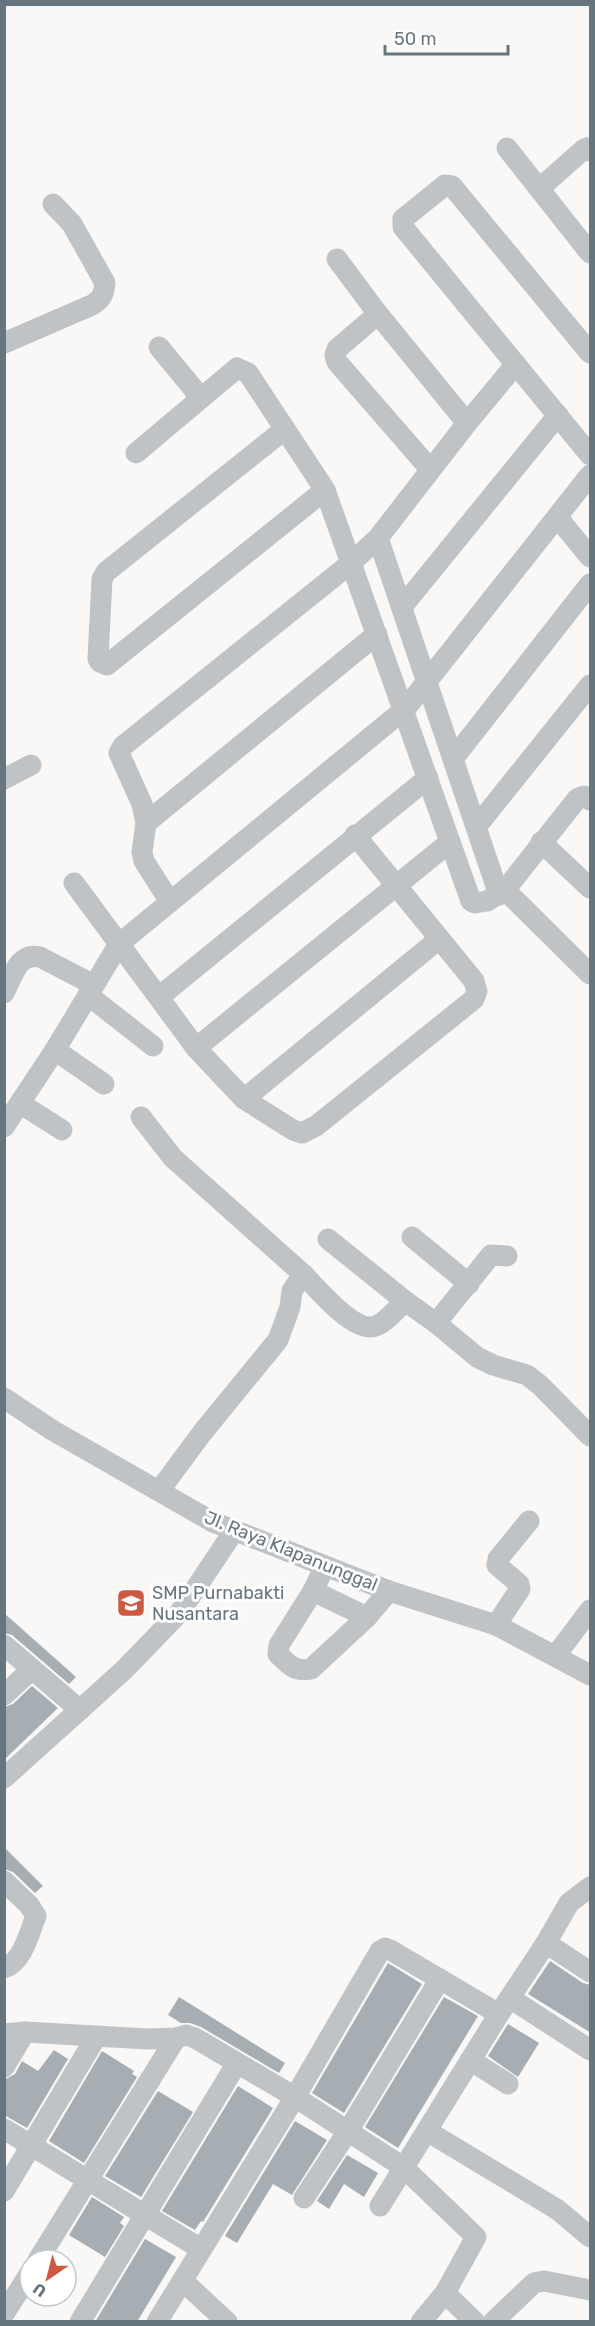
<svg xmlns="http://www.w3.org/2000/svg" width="595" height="2326" viewBox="0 0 595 2326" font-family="Rubik,sans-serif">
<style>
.building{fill:#a6aeb3}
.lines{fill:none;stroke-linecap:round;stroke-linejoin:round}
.minor{stroke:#bfc3c6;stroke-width:21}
.labels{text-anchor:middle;stroke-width:6;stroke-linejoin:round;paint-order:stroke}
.street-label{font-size:18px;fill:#67767e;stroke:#fff}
.poi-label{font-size:18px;fill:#67767e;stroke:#fff;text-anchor:start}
</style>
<rect width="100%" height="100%" fill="#f9f8f7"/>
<g class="building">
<polygon points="4,1613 76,1677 69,1684 12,1635 4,1633"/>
<polygon points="32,1686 58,1708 4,1760 4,1707 13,1704"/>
<polygon points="4,1847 43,1886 35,1893 13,1872 4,1869"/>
<polygon points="550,1961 583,1983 591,1985 591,2033 528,1994"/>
<polygon points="388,1963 422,1984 344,2113 312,2093"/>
<polygon points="179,1997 285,2063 279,2073 201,2027 190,2023 181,2023 168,2015"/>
<polygon points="444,1997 478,2016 398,2148 365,2127"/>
<polygon points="508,2024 539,2043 518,2077 488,2056"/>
<polygon points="54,2050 68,2059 27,2128 4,2115 4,2080 15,2074 22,2061 38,2071"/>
<polygon points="102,2051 134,2071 132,2074 137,2077 84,2163 49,2141"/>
<polygon points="238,2086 273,2108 203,2222 201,2221 195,2230 162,2211"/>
<polygon points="158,2091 193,2112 141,2197 105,2176"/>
<polygon points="295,2121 327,2140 292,2195 273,2184 237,2243 225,2236"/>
<polygon points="347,2155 378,2173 364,2197 344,2184 329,2209 317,2201"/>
<polygon points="92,2197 124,2217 120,2223 124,2226 105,2257 69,2235"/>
<polygon points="145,2239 176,2257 137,2322 95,2322"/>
</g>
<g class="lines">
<g class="minor">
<polyline points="507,148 590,253"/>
<polyline points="540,188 583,150 587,148 590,151"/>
<polyline points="337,259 378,314 467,423"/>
<polyline points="378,314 337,349 335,355 337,362 430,469"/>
<path d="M4,343L92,305C102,299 104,294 105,283L72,224L53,204"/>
<polyline points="159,347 201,398"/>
<polyline points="590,353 452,186 445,185 403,219 403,227 590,455"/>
<polyline points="285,429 106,572 102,579 98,659 100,662 107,665 325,490"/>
<polyline points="136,453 237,368 248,373 325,490 471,901 475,903 487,901 505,890 577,799 584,796 590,800"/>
<polyline points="558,518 590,557"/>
<polyline points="378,538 499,895"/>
<polyline points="402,607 558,415"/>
<polyline points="453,759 590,584"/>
<polyline points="4,779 31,765"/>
<polyline points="146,823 377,634"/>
<polyline points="477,826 590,685"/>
<polyline points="541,842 590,888"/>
<polyline points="74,883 196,1048 244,1099 293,1130 302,1133 316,1126 474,999 477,991 474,981 355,835"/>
<polyline points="505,890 590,974"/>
<polyline points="170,902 144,861 142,852 146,823 142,804 119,753 123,746 351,563 378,538 467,423 516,364"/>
<path d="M4,993C13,976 18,952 40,957L94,985"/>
<polyline points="88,995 153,1046"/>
<polyline points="159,997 428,778"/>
<polyline points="196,1048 450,842"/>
<polyline points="55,1050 104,1084"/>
<polyline points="244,1099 439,939"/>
<polyline points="21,1104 62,1130"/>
<polyline points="141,1117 173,1158 303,1274"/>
<polyline points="4,1127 55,1050 119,944 406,708 590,475"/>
<polyline points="412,1237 469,1284"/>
<polyline points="328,1239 405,1301 436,1323 477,1357 493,1365 527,1375 540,1385 590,1436"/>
<polyline points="436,1323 491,1255 507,1256"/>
<polyline points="4,1398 52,1430 213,1522 389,1591 496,1625 590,1675"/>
<path d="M159,1491L202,1433L278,1340L290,1307L292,1291L303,1274C318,1289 354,1334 376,1326C386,1322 397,1309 405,1301"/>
<path d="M325,1566L313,1591L279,1645L278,1654C289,1665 295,1672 311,1669L367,1617L389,1591"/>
<polyline points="313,1591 367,1617"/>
<polyline points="496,1625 520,1589 519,1584 497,1565 498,1559 529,1521"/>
<polyline points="4,1645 80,1710"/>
<polyline points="556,1655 590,1610"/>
<polyline points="4,1695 32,1669"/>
<polyline points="4,1778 124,1670 180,1612 234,1531"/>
<path d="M4,1881L29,1905L36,1916C29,1933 23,1962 4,1968"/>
<polyline points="546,1943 590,1972"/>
<polyline points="510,1998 590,2050"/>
<polyline points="4,2034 25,2032 148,2039 176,2038 186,2035 195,2038 295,2097 403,2167 476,2237 445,2293 421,2322"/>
<polyline points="470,2060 508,2084"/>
<polyline points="4,2067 25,2032"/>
<polyline points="4,2129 201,2249"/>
<polyline points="427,2131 558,2210 590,2237"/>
<polyline points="4,2191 96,2037"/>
<polyline points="304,2198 348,2131 440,1979"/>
<polyline points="380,2206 499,2014 546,1943 569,1903 590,1887"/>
<polyline points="38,2260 176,2038"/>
<polyline points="183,2281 227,2322"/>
<polyline points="445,2293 475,2322"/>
<polyline points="4,2314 30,2273"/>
<polyline points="80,2322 237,2063"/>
<polyline points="157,2322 295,2097 380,1951 385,1948 392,1951 499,2014"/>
<polyline points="493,2322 534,2283 544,2281 590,2290"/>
</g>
</g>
<defs>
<g id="school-square" transform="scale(1.5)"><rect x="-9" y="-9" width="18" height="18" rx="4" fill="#cd5942" stroke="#fff"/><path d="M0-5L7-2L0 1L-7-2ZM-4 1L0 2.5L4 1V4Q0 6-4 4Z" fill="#fff"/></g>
</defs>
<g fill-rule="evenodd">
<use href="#school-square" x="131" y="1603"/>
</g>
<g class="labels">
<g class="street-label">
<text transform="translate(291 1551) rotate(22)" y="6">Jl. Raya Klapanunggal</text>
</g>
<g class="poi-label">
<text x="152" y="1599">SMP Purnabakti<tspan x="152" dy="21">Nusantara</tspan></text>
</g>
</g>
<rect width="595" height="2326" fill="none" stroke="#67767e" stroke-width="12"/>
<g transform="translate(48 2278) rotate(215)"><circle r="28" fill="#ffffff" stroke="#c2c8cb" stroke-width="1.5"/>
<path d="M0-4.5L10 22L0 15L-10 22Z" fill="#cd5942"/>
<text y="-9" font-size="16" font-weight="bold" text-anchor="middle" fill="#67767e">U</text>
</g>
<path d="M385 45v9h123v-9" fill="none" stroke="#67767e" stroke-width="3"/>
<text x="394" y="45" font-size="18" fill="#67767e" stroke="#ffffff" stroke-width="4.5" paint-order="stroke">50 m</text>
</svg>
